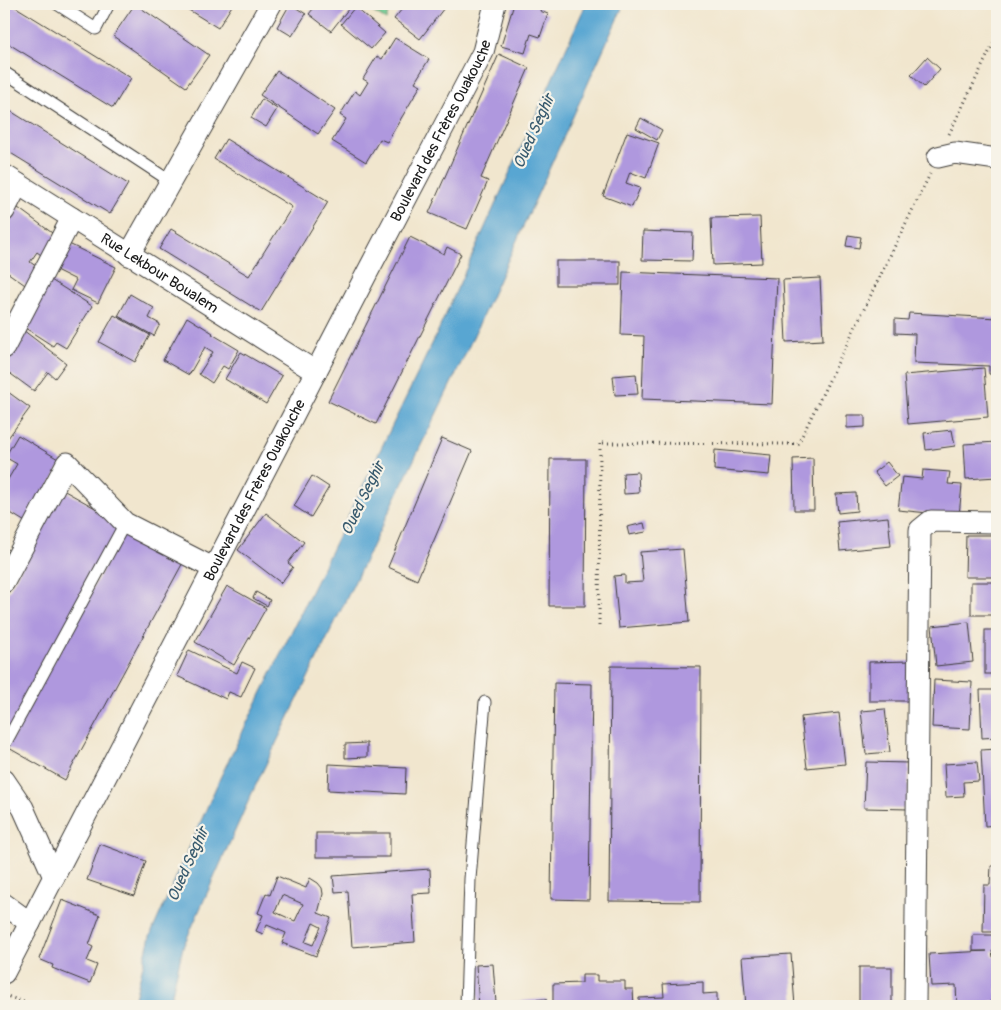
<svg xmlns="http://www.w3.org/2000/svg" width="1001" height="1010" viewBox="0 0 1001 1010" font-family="Pangolin,sans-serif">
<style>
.green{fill:#73cd94;stroke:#487458}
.water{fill:#59a6d2;stroke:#3a6177}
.building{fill:#af98de;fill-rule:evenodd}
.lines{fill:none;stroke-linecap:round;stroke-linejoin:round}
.lane-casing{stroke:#3c3a37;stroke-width:13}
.street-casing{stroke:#3c3a37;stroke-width:23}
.path{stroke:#3c3a37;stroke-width:3;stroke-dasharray:1 4;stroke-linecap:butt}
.lane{stroke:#fff;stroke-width:11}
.street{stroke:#fff;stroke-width:21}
.labels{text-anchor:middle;stroke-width:4.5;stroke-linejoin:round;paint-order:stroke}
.street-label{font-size:15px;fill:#1c1c1c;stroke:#f7f3e8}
.water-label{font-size:16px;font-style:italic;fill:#375a6e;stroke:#f7f3e8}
</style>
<rect width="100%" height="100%" fill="#f7f3e8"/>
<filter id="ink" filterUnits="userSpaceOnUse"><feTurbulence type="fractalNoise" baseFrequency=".02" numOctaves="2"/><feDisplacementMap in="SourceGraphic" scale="10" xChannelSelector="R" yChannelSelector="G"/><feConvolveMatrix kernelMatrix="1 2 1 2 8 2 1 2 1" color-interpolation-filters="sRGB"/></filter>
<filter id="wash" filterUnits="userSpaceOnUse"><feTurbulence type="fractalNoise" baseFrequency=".0096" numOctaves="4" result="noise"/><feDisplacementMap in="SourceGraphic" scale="20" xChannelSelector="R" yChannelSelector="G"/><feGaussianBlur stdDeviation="1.12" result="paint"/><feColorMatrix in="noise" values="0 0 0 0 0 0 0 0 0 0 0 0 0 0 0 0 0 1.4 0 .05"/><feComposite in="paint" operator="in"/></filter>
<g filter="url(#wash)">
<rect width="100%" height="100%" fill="#f1e6ce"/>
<polygon class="green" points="360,4 391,4 386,20"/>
<polygon class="water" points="586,4 624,4 464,357 252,793 183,947 169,1006 133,1006 150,936 220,778 433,342"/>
<g id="blocks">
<g class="building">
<polygon points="4,4 11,4 131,78 113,108 4,41"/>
<polygon points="135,4 209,55 186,87 113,36"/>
<polygon points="179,4 233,4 218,28"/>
<polygon points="290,4 306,14 292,36 277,27"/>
<polygon points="317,4 344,4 349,8 331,31 309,14"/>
<polygon points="406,4 438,4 444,8 420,39 394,19"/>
<polygon points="514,4 542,4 540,11 548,14 540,37 531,34 525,53 501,46"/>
<polygon points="355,7 385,33 371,49 341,24"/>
<polygon points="395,38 429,59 415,82 421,85 387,142 380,139 366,162 332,141 346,119 340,115 355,91 360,95 368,82 363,79 377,56 382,59"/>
<polygon points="499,54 529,68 481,178 488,181 467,229 429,213"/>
<polygon points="927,57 940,69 924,87 911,75"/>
<polygon points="277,71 335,110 318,134 260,95"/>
<polygon points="262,99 277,109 266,127 251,118"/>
<polygon points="4,107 128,184 110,214 4,149"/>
<polygon points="641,118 662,130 657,140 636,128"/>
<polygon points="627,132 659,143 646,178 630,172 626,183 640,188 632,207 603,196"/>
<polygon points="226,139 328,202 261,312 159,249 171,229 249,276 292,207 214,159"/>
<polygon points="14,205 59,238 45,258 37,252 30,262 40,269 28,287 4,270 4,219"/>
<polygon points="760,217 762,263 713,265 711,218"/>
<polygon points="643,231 693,233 692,261 642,260"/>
<polygon points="848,235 861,237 859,248 846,246"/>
<polygon points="410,237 444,254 447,247 461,254 376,424 328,401"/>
<polygon points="69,244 116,267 98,303 71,290 76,280 56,270"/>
<rect x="556" y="261" width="64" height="24"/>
<polygon points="623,272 777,278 772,404 642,399 644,336 621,335"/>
<polygon points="820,278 823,340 786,342 783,280"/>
<polygon points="51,280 92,306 66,348 56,342 53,346 22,326"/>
<polygon points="130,294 154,308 149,318 160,324 154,336 118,316"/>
<polygon points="909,313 997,318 997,375 989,374 989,366 914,363 915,334 895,333 895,319 908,320"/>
<polygon points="114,315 150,335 135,362 99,342"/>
<polygon points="187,317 213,333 212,334 239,350 228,369 223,366 212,383 199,374 213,352 205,347 189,375 163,360"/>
<polygon points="23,330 66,363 55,378 48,372 34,391 4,369 4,357"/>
<polygon points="241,352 282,376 266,404 225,379"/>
<polygon points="984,368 988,417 908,424 904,375"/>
<polygon points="636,374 638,394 615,395 613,376"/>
<polygon points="4,389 30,408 8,438 4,435"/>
<polygon points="847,415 865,415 865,427 847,428"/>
<polygon points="952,430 955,446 926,450 924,433"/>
<polygon points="18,435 63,462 27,523 4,509 4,486 17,464 5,457"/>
<polygon points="442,438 472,451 417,580 388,567"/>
<polygon points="997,442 997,477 966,479 964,444"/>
<polygon points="715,450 771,455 769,475 714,470"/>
<polygon points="813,458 814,510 794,510 793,459"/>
<polygon points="550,459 586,459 585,606 549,606"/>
<polygon points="887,462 898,476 885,486 874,472"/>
<polygon points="923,470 950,472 948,484 962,485 959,516 898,510 902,477 922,479"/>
<polygon points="638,472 639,493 624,494 623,473"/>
<polygon points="312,476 329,487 311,517 294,506"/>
<polygon points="63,490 122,523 4,741 4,600"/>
<polygon points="856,493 857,511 838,513 836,494"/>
<polygon points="266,513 304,542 288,563 293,567 281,583 238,550"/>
<polygon points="888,517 891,546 840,551 837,522"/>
<polygon points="644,523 646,532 629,535 627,527"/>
<polygon points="127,525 186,557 65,780 7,747"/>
<polygon points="966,535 997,535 997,577 965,577"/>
<polygon points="683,549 689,622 619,628 614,576 625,575 625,583 643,582 640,552"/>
<rect x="971" y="582" width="26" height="33"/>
<polygon points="227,586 266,608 234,665 195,642"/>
<polygon points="256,592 270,600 267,606 253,598"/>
<polygon points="969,622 973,662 936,666 932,626"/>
<rect x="985" y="630" width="12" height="44"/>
<polygon points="189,650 237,673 242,662 255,668 241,697 229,692 226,699 177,676"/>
<polygon points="911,661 911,701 869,701 869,662"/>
<polygon points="611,666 701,667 700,902 609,901"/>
<polygon points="934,680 972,682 970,729 932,727"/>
<polygon points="554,683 592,684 589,900 551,899"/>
<polygon points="980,690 997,690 997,737 982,738"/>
<polygon points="885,709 890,752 866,754 861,711"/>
<polygon points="839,713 845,764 807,768 801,717"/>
<polygon points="367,743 367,757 345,758 345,744"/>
<polygon points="997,749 997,825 985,826 981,750"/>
<polygon points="866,762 909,763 908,809 864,808"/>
<polygon points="977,762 979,781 963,782 964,796 946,797 944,764"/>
<polygon points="329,764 406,768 405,794 328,790"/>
<rect x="316" y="833" width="74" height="24"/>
<polygon points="100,844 146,861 134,896 87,880"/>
<polygon points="991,866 997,866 997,932 983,932 984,885 990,885"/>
<polygon points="430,869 431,893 412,894 415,942 352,947 348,891 335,892 333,876"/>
<path d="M277,876L306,888L310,878L318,883L322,888L323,894L318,913L331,918L316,956L282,943L286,933L267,925L263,934L256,931L263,915L258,913L266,893L270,895ZM282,895L303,904L295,921L275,912ZM313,923L321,927L313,945L305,942Z"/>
<polygon points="62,900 100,915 89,945 93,947 87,961 97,965 90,983 52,968 53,965 39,959"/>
<polygon points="973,935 997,935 997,951 992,951 993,957 997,957 997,1001 990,1001 990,1003 957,1005 956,985 931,986 929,954 987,951 973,951"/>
<polygon points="791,954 795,1006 746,1006 742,957"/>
<polygon points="493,964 496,1003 546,999 547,1006 479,1006 476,965"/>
<polygon points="859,967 892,967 892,1004 859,1005"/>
<polygon points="582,975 597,975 597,981 625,981 625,989 633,989 634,1006 553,1006 553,984 582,983"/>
<polygon points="703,982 703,994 717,993 717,1006 639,1006 639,998 664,997 663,984"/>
</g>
</g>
</g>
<g filter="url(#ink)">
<use href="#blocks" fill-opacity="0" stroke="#3c3a37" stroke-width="1"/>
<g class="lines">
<g class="lane-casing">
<g id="lane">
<polyline points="57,4 96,29 109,4"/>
<polyline points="4,72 170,181"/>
<polyline points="4,746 125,523"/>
<polyline points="466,1006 470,879 485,702"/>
</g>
</g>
<g class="street-casing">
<g id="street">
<polyline points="938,157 955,153 997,159"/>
<path id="s1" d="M4,175L316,372"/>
<polyline points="4,211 18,184"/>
<polyline points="129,255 271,4"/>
<polyline points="4,348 72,218"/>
<polyline points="4,582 67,463 125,523 213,568"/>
<polyline points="4,780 23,808 54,877"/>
<polyline points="4,904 30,923"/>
<path id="s2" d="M4,973L366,275L483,52L495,4"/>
<polyline points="915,1006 920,530 931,521 997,522"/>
</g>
</g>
<g class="path">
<polyline points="949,134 997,36"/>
<polyline points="599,625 600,443 798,444 930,174"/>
<polyline points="4,995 35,1006"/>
</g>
<use href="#lane" class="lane"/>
<use href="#street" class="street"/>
</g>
</g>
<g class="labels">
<g class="street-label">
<text dy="5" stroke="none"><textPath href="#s2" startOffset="949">Boulevard des Frères Ouakouche</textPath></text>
<text dy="5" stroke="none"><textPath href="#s1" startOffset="184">Rue Lekbour Boualem</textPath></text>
<text dy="5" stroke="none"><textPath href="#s2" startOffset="544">Boulevard des Frères Ouakouche</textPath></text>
</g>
<g class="water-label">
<text transform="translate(533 131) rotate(-66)" y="6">Oued Seghir</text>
<text transform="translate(362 498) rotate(-64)" y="6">Oued Seghir</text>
<text transform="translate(187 864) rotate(-66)" y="6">Oued Seghir</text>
</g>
</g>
<rect width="1001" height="1010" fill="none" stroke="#f7f3e8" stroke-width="20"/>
</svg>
